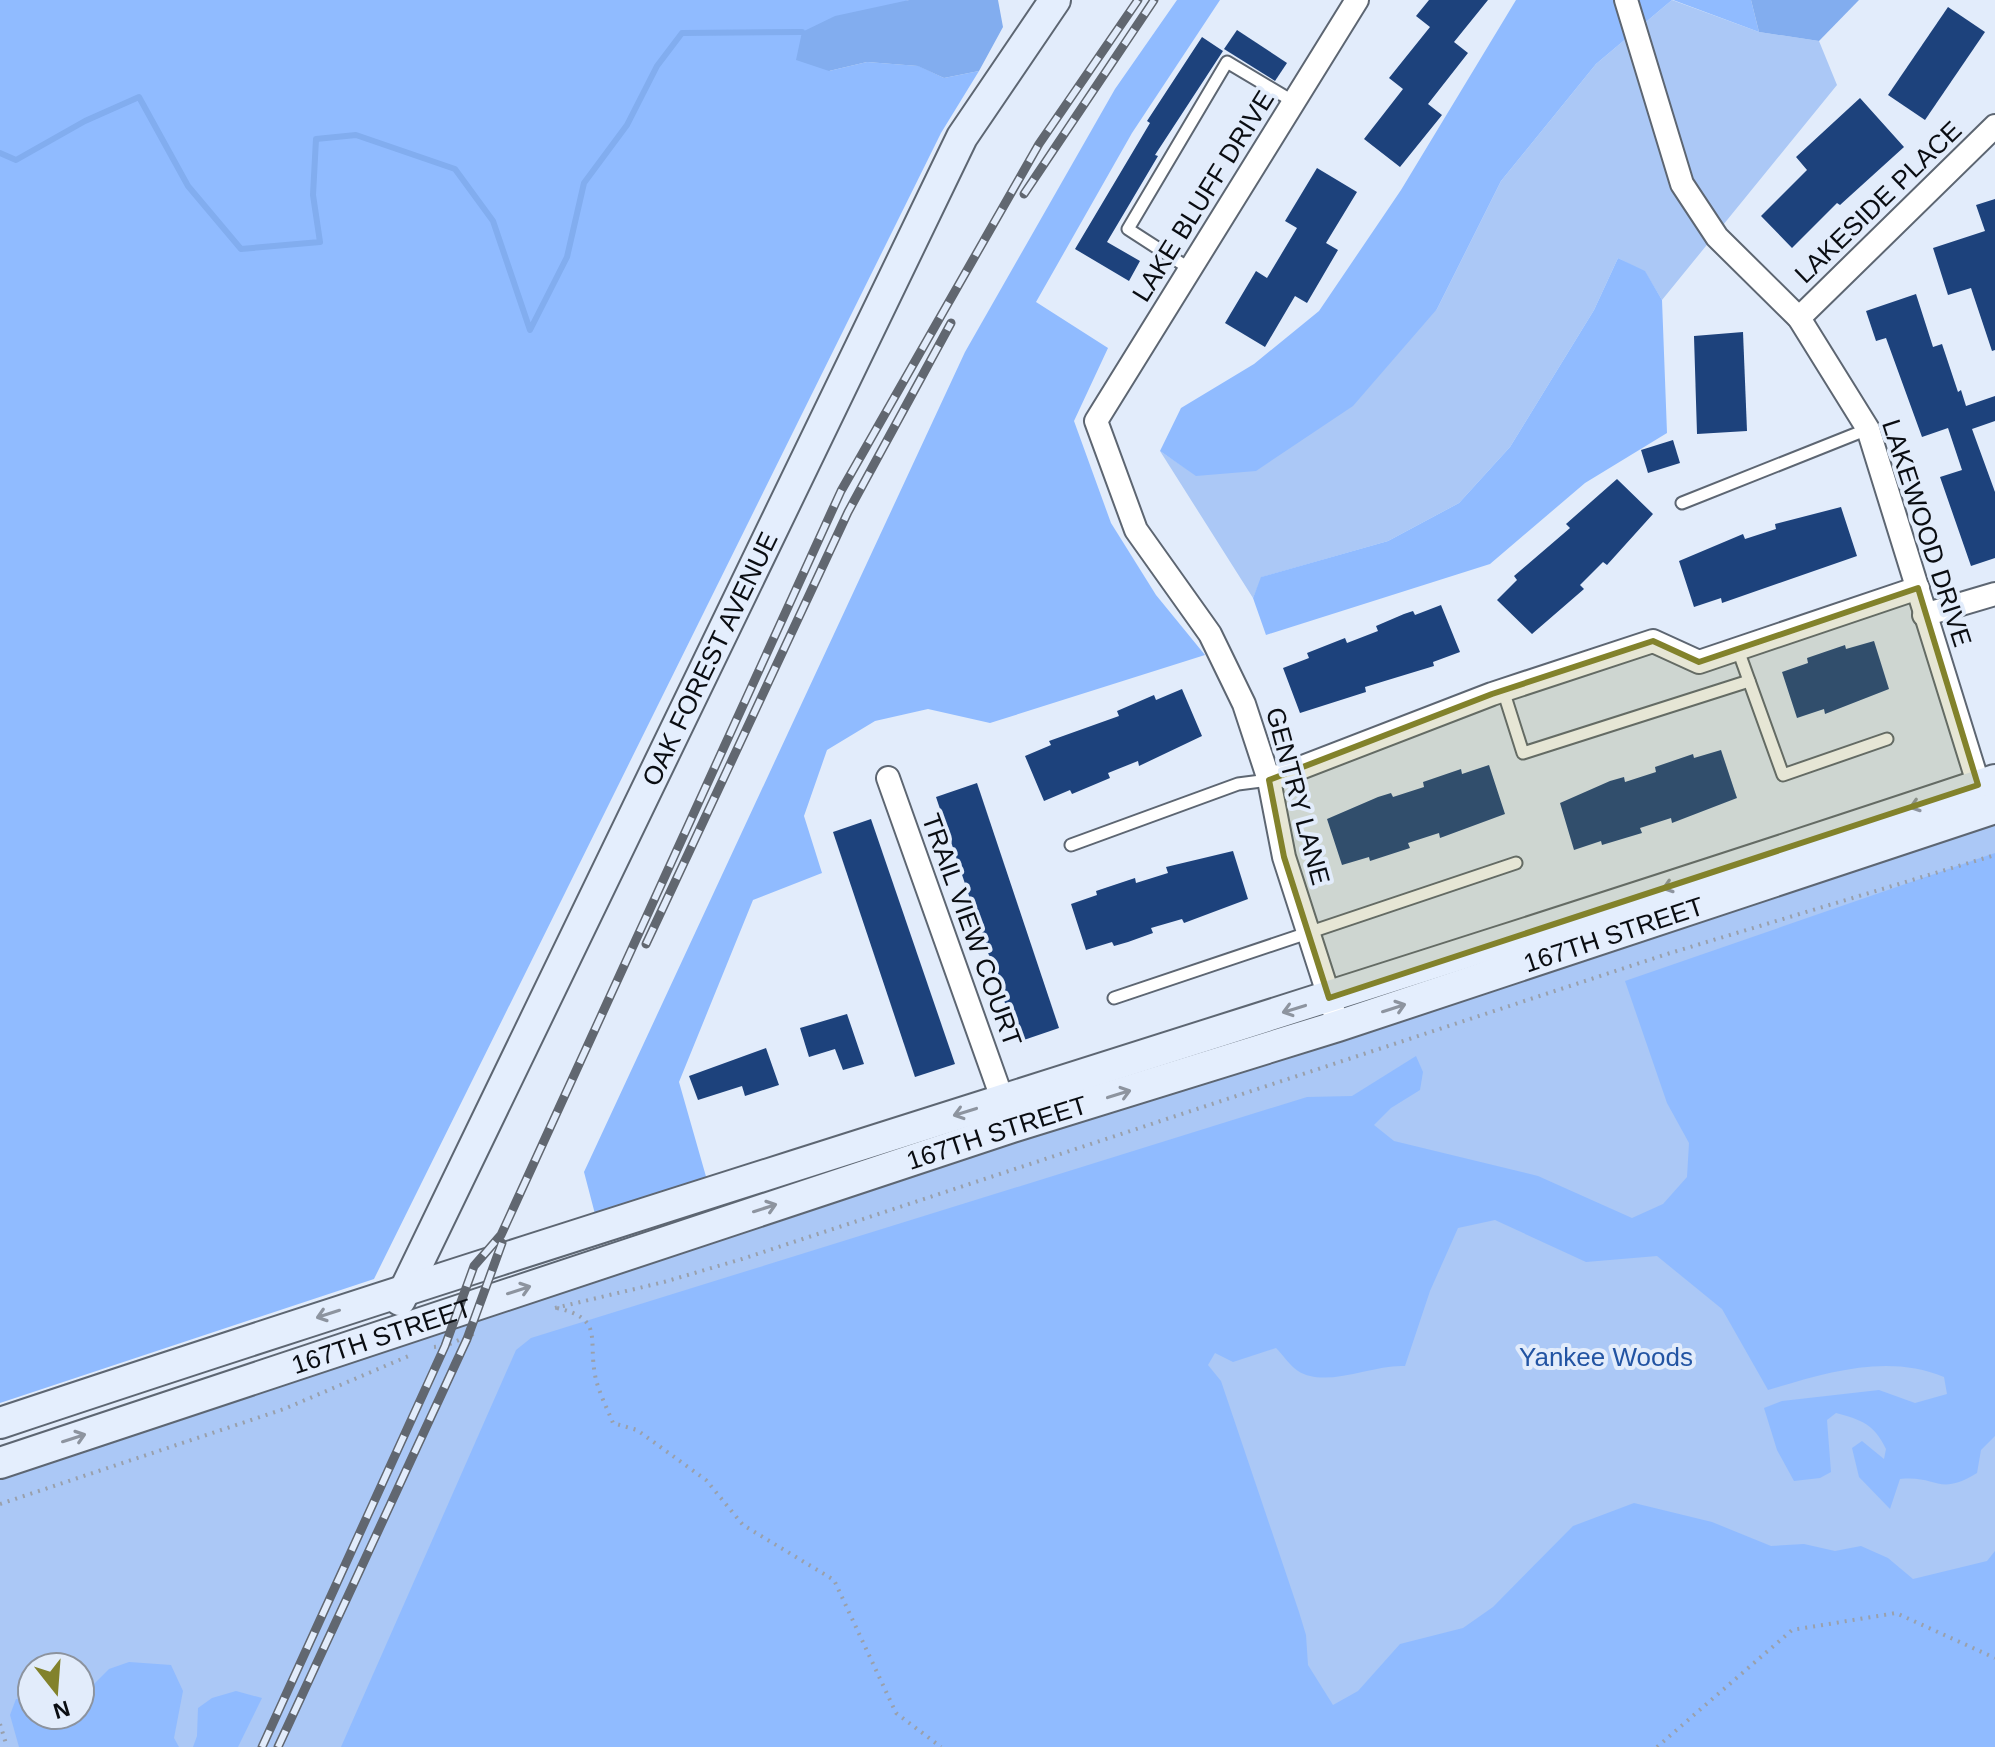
<svg xmlns="http://www.w3.org/2000/svg" width="1995" height="1747" viewBox="0 0 1995 1747" font-family="Arial,sans-serif">
<style>
.green{fill:#abc8f6;fill-rule:evenodd}
.forest{fill:#90bbff}
.water{fill:#82adef}
.lines{fill:none;stroke-linecap:round;stroke-linejoin:round}
.stream{stroke:#82adef;stroke-width:6}
.building{fill:#1d427c}
.lane-casing{stroke:#5d6672;stroke-width:15}
.street-casing{stroke:#5d6672;stroke-width:26}
.secondary-casing{stroke:#5d6672;stroke-width:34}
.path{stroke:#99a0ac;stroke-width:4;stroke-dasharray:2 6;stroke-linecap:butt}
.lane{stroke:#fff;stroke-width:11}
.street{stroke:#fff;stroke-width:22}
.secondary{stroke:#e4eefd;stroke-width:30}
.rail-casing{stroke:#616770;stroke-width:9}
.rail{stroke:#e2ecfb;stroke-width:6;stroke-dasharray:18;stroke-linecap:butt}
.oneway{stroke:#8d949f}
.marked{fill:#82822b;fill-opacity:0.2;stroke:#82822b;stroke-width:6;stroke-linejoin:round}
.labels{text-anchor:middle;stroke-width:8;stroke-linejoin:round;paint-order:stroke}
.street-label{font-size:26px;fill:#0a0d12;stroke:#e2ecfb}
.park-label{font-size:26px;fill:#2254a3;stroke:#e2ecfb}
</style>
<rect width="100%" height="100%" fill="#e2ecfb"/>
<g class="green">
<polygon points="1672,0 1759,32 1819,41 1837,85 1662,300 1645,272 1618,258 1594,310 1510,447 1459,503 1388,541 1262,577 1253,598 1160,451 1196,475 1437,309 1501,181 1596,64"/>
<path d="M1995,820V1747H0V1474L843,1193ZM32,1667H80V1715H32Z"/>
</g>
<g class="forest">
<polygon points="0,0 909,0 898,4 829,71 867,62 919,66 944,78 979,71 941,133 374,1279 0,1403"/>
<polygon points="1177,0 1220,0 1132,133 1036,302 1108,348 1074,421 1111,523 1156,595 1205,655 990,723 928,709 875,721 827,750 804,816 822,873 753,900 679,1082 707,1180 595,1214 584,1172 965,352 1115,89"/>
<polygon points="1516,0 1672,0 1596,64 1501,181 1437,309 1353,406 1256,471 1196,476 1160,451 1181,408 1254,364 1319,311 1401,190"/>
<polygon points="1673,0 1751,0 1759,32"/>
<polygon points="1618,258 1645,271 1662,300 1667,433 1585,483 1490,564 1266,635 1253,598 1261,577 1388,541 1459,503 1510,447 1594,310"/>
<path d="M1995,853V1436L1981,1450L1977,1473C1938,1497 1938,1475 1900,1479L1890,1509L1859,1477L1852,1448L1862,1441L1884,1459L1886,1449C1874,1424 1862,1420 1836,1413L1827,1420L1831,1472L1820,1478L1794,1481L1777,1450L1764,1408L1782,1401L1879,1390L1915,1403L1947,1394L1944,1377C1887,1353 1825,1373 1768,1390L1722,1309L1657,1256L1586,1262L1495,1220L1458,1228L1430,1291L1405,1366C1373,1364 1326,1389 1298,1371C1290,1366 1283,1355 1276,1348L1233,1362L1215,1353L1208,1365L1221,1381L1299,1612L1306,1635L1308,1665L1333,1705L1358,1691L1400,1644L1463,1628L1493,1607L1573,1526L1634,1503L1712,1522L1771,1546L1804,1544L1835,1551L1861,1546L1888,1558L1913,1579L1987,1561L1995,1551V1747H341L516,1350L531,1338L1307,1097L1352,1096L1416,1056L1423,1072L1420,1090L1391,1108L1374,1125L1394,1141L1538,1176L1632,1218L1663,1204L1687,1177L1689,1143L1667,1103L1625,981Z"/>
<polygon points="129,1662 171,1665 183,1691 174,1738 179,1747 19,1747 10,1715 16,1699 32,1698 32,1715 80,1715 80,1698 109,1669"/>
<polygon points="236,1691 262,1698 238,1747 193,1747 197,1736 198,1708 212,1698"/>
</g>
<g class="water">
<polygon points="909,0 998,0 1003,27 979,71 944,78 918,66 867,62 829,71 796,60 802,32 835,16"/>
<polygon points="1751,0 1859,0 1819,41 1759,32"/>
</g>
<g class="lines">
<polyline class="stream" points="0,153 16,160 85,121 139,97 188,186 241,249 320,242 313,195 316,139 356,135 455,169 493,221 530,330 567,257 584,183 627,125 657,66 682,33 802,32"/>
</g>
<g class="building">
<polygon points="1429,0 1488,0 1454,42 1468,53 1428,104 1442,115 1400,167 1364,139 1403,89 1389,78 1430,27 1416,16"/>
<polygon points="1948,7 1985,32 1925,120 1888,95"/>
<polygon points="1237,30 1287,63 1275,81 1224,49"/>
<polygon points="1202,37 1223,51 1155,155 1158,156 1107,242 1140,261 1129,281 1075,249 1150,123 1147,121"/>
<polygon points="1860,98 1904,147 1840,205 1837,203 1792,248 1761,216 1807,170 1796,157"/>
<polygon points="1317,168 1357,192 1326,243 1338,250 1307,303 1295,296 1265,347 1225,323 1256,271 1267,278 1297,228 1285,221"/>
<polygon points="1995,199 1995,350 1992,351 1971,288 1948,295 1933,248 1985,231 1976,205"/>
<polygon points="1916,294 1933,347 1942,344 1958,392 1961,390 1966,406 1995,396 1995,421 1972,429 1995,492 1995,558 1971,566 1940,477 1962,470 1948,428 1922,437 1886,338 1876,341 1866,311"/>
<polygon points="1743,332 1747,431 1697,434 1694,336"/>
<polygon points="1673,440 1680,463 1648,473 1641,450"/>
<polygon points="1617,479 1653,514 1607,565 1603,562 1580,585 1584,589 1532,634 1497,600 1517,580 1514,576 1570,528 1566,524"/>
<polygon points="1841,507 1857,556 1722,603 1721,598 1694,607 1679,561 1743,534 1745,539 1776,529 1775,524"/>
<polygon points="1441,605 1460,652 1433,662 1434,666 1365,687 1366,692 1300,713 1283,668 1309,658 1307,653 1345,638 1347,643 1378,631 1376,626 1404,614 1413,611 1415,615"/>
<polygon points="1874,641 1889,689 1825,714 1824,709 1797,718 1782,672 1808,663 1807,658 1845,645 1846,649"/>
<polygon points="1182,689 1202,736 1139,766 1138,761 1108,773 1110,778 1072,794 1070,790 1044,801 1025,756 1051,745 1049,741 1119,716 1117,711 1154,695 1156,700"/>
<polygon points="1721,750 1737,798 1672,823 1671,818 1640,828 1642,833 1602,845 1601,841 1574,850 1560,803 1610,781 1624,777 1625,782 1656,772 1655,767 1693,754 1694,758"/>
<polygon points="1489,765 1505,814 1440,838 1439,833 1408,843 1410,848 1370,861 1369,857 1342,865 1327,819 1378,797 1391,793 1393,797 1424,787 1423,782 1461,769 1462,774"/>
<polygon points="977,783 1059,1028 1018,1042 936,797"/>
<polygon points="871,819 955,1064 915,1077 833,832"/>
<polygon points="1233,851 1248,899 1184,923 1182,919 1151,928 1153,933 1128,942 1114,946 1112,942 1086,950 1071,904 1097,895 1096,891 1135,878 1136,883 1168,873 1166,867"/>
<polygon points="847,1014 864,1064 843,1070 835,1049 809,1057 800,1028"/>
<polygon points="766,1048 779,1085 745,1096 742,1086 698,1100 689,1076"/>
</g>
<g class="lines">
<g class="lane-casing">
<g id="lane">
<polyline points="1190,269 1128,229 1227,62 1294,102"/>
<polyline points="1682,503 1868,429"/>
<polyline points="1738,650 1783,775 1887,739"/>
<polyline points="1503,690 1523,753 1749,681"/>
<polyline points="1071,845 1238,784 1269,780"/>
<polyline points="1114,998 1516,863"/>
</g>
</g>
<g class="street-casing">
<g id="street">
<polyline points="1626,0 1682,184 1717,237 1799,318 1868,429 1983,799"/>
<polyline points="1799,318 1995,126"/>
<polyline points="1924,615 1995,594"/>
<polyline points="888,778 1003,1101"/>
<polyline points="1269,780 1492,694 1653,641 1699,662 1918,588"/>
<polyline points="1333,1009 1284,857 1269,780 1244,704 1210,634 1136,530 1096,421 1357,0"/>
</g>
</g>
<g class="secondary-casing">
<g id="secondary">
<path id="s1" d="M400,1300L962,137L1055,0"/>
<path d="M0,1423C663,1202 1332,1001 1995,780"/>
<path id="s2" d="M0,1463L1012,1127L1338,1026L1995,808"/>
</g>
</g>
<g class="path">
<polyline points="555,1308 664,1282 742,1259 1667,954 1995,855"/>
<path d="M557,1308C604,1319 588,1338 595,1375C598,1391 607,1408 613,1423L637,1430L706,1480L743,1525L834,1580L896,1713L941,1747"/>
<polyline points="434,1347 445,1346 478,1332"/>
<polyline points="0,1504 284,1409 411,1355"/>
<polyline points="0,1724 7,1747"/>
<polyline points="1657,1747 1792,1630 1896,1613 1995,1658"/>
</g>
<use href="#lane" class="lane"/>
<use href="#street" class="street"/>
<use href="#secondary" class="secondary"/>
<g class="rail-casing">
<g id="rail">
<polyline points="1024,194 1154,0"/>
<polyline points="646,944 848,512 951,323"/>
<polyline points="262,1747 445,1346 474,1266 501,1235 841,491 1039,144 1138,0"/>
<polyline points="278,1747 467,1339 502,1243"/>
</g>
</g>
<use href="#rail" class="rail"/>
</g>
<defs><path id="oneway-shaft" d="M-6 0H5M1.5-3L5.5 0L1.5 3" fill="none" stroke-width="1.6" stroke-linecap="round" stroke-linejoin="round" transform="scale(2)"/></defs>
<g class="oneway">
<use href="#oneway-shaft" transform="translate(1921 804) rotate(162)"/>
<use href="#oneway-shaft" transform="translate(1674 885) rotate(162)"/>
<use href="#oneway-shaft" transform="translate(1394 1008) rotate(-18)"/>
<use href="#oneway-shaft" transform="translate(1294 1009) rotate(163)"/>
<use href="#oneway-shaft" transform="translate(1119 1094) rotate(-17)"/>
<use href="#oneway-shaft" transform="translate(965 1112) rotate(163)"/>
<use href="#oneway-shaft" transform="translate(765 1208) rotate(-18)"/>
<use href="#oneway-shaft" transform="translate(519 1290) rotate(-18)"/>
<use href="#oneway-shaft" transform="translate(328 1314) rotate(162)"/>
<use href="#oneway-shaft" transform="translate(74 1438) rotate(-18)"/>
</g>
<path class="marked" d="M1918,588L1978,785L1329,998L1284,857L1269,780L1492,694L1653,641L1699,662Z"/>
<g class="labels">
<g class="street-label">
<text transform="translate(1203 196) rotate(-58)" y="9">LAKE BLUFF DRIVE</text>
<text transform="translate(1878 202) rotate(-44)" y="9">LAKESIDE PLACE</text>
<text transform="translate(1927 533) rotate(72)" y="9">LAKEWOOD DRIVE</text>
<text dy="9" stroke="none"><textPath href="#s1" startOffset="712">OAK FOREST AVENUE</textPath></text>
<text transform="translate(1298 796) rotate(75)" y="9">GENTRY LANE</text>
<text transform="translate(972 930) rotate(70)" y="9">TRAIL VIEW COURT</text>
<text dy="9" stroke="none"><textPath href="#s2" startOffset="1698">167TH STREET</textPath></text>
<text dy="9" stroke="none"><textPath href="#s2" startOffset="1050">167TH STREET</textPath></text>
<text dy="9" stroke="none"><textPath href="#s2" startOffset="402">167TH STREET</textPath></text>
</g>
<g class="park-label">
<text x="1606" y="1366">Yankee Woods</text>
</g>
</g>
<g transform="translate(56 1691) rotate(163)"><circle r="38" fill="#e2ecfb" stroke="#8c939e" stroke-width="2"/>
<path d="M0-6L14 30L0 20L-14 30Z" fill="#82822b"/>
<text y="-12" font-size="22" font-weight="bold" text-anchor="middle" fill="#0a0d12">N</text>
</g>
</svg>
